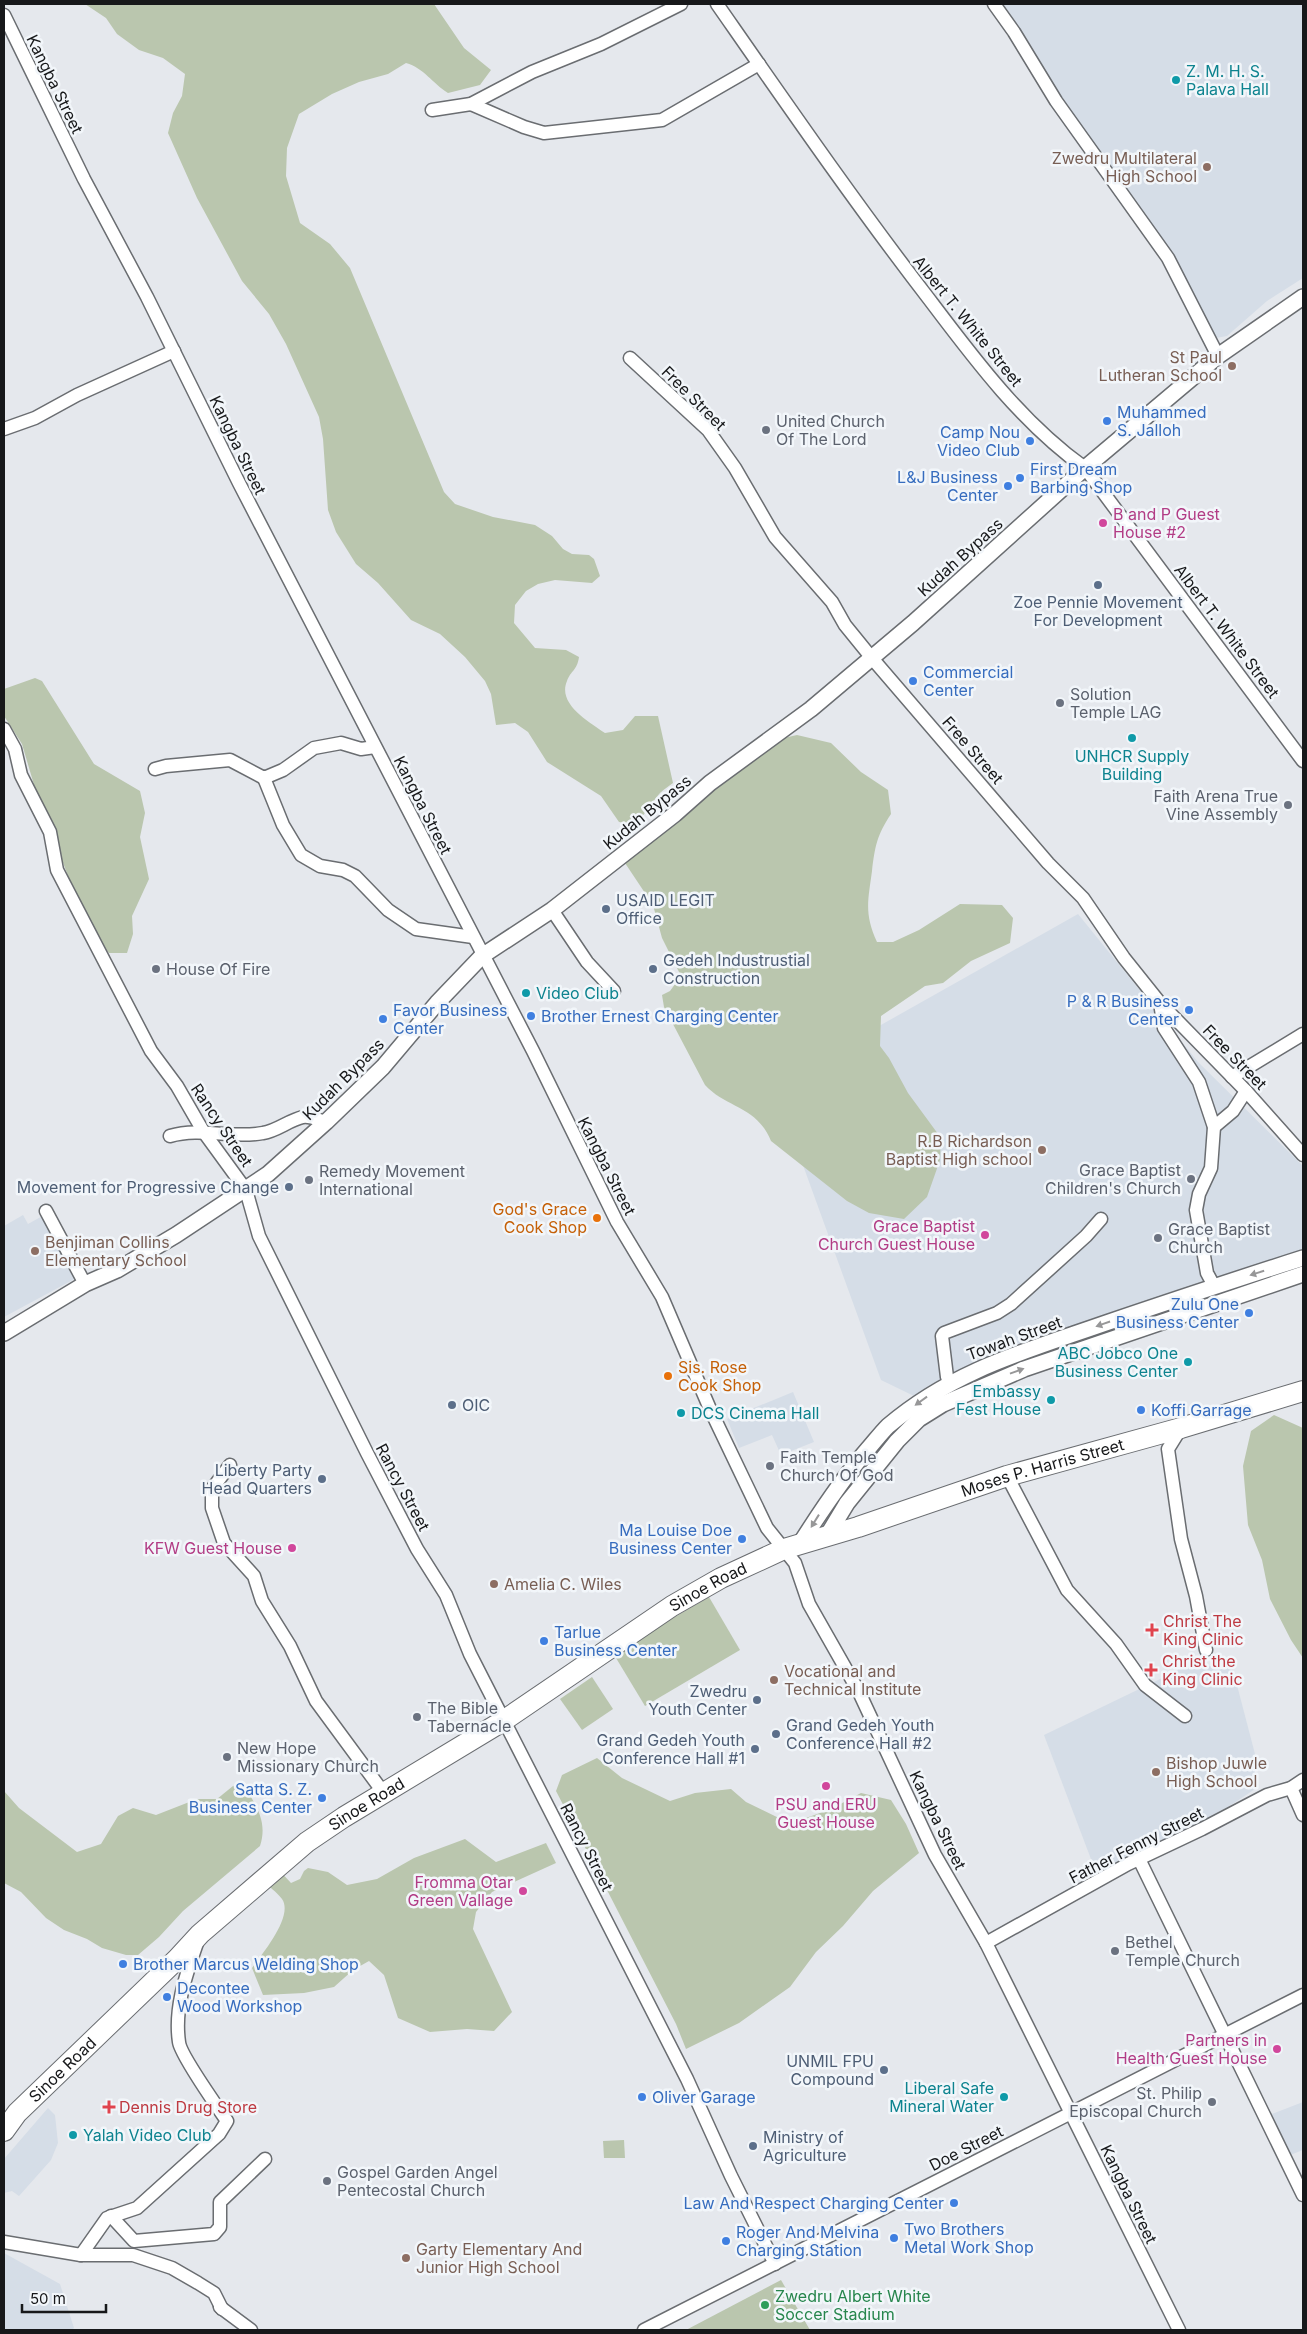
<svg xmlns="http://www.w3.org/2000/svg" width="1307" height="2334" viewBox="0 0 1307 2334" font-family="Inter,sans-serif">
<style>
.built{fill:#d5dde7}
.green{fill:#bac6ae}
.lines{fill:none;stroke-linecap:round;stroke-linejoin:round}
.minor-casing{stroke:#6a6d71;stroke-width:15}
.tertiary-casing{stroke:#6a6d71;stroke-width:18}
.trunk-casing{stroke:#6a6d71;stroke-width:22}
.minor{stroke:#fff;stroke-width:12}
.tertiary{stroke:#fff;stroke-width:15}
.trunk{stroke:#fff;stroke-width:20}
.oneway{fill:#979798}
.culture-dot{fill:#0f9aa8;stroke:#f2f6fa;stroke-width:2}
.education-dot{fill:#8d6e63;stroke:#f2f6fa;stroke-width:2}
.shop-dot{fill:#3f7fe0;stroke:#f2f6fa;stroke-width:2}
.worship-dot{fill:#6b7280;stroke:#f2f6fa;stroke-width:2}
.hotel-dot{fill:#d1479c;stroke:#f2f6fa;stroke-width:2}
.service-dot{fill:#5c6f8a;stroke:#f2f6fa;stroke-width:2}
.food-dot{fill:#e8710a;stroke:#f2f6fa;stroke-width:2}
.health-dot{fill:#e0444e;stroke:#f2f6fa;stroke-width:2}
.leisure-dot{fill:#2e9e5b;stroke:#f2f6fa;stroke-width:2}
.labels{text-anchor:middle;stroke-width:5;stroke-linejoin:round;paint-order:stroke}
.culture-label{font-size:16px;fill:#0d838f;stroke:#f2f6fa;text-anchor:start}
.street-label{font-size:16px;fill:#17181a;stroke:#f2f6fa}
.education-label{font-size:16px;fill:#785e54;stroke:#f2f6fa;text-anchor:start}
.shop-label{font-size:16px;fill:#366cbe;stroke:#f2f6fa;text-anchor:start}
.worship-label{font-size:16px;fill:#5b616d;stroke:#f2f6fa;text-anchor:start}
.hotel-label{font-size:16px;fill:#b23c85;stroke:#f2f6fa;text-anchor:end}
.service-label{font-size:16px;fill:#4e5e75;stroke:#f2f6fa;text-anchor:start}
.food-label{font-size:16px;fill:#c56008;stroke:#f2f6fa;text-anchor:end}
.health-label{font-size:16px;fill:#be3a42;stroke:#f2f6fa;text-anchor:start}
.leisure-label{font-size:16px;fill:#27864d;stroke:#f2f6fa;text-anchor:start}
</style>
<rect width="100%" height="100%" fill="#e5e8ed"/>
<g class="built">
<polygon points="1002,4 1303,4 1303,278 1267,301 1227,336 1216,338 1210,334 1176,262 1145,213 1131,197 1069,109"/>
<polygon points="1078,914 1198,1062 1303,1166 1303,1250 977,1361 914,1396 881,1380 792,1135 769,1088"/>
<polygon points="46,1214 80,1276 4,1317 4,1226 23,1215 28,1224"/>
<polygon points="793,1392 814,1442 781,1455 772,1435 739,1448 727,1419"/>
<polygon points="1187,1666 1232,1666 1255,1754 1255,1789 1228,1807 1097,1875 1044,1735"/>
<polygon points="1303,2102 1303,2150 1290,2155 1272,2114"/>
<polygon points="48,2108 55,2115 58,2143 51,2160 19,2196 12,2191 4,2193 4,2159"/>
<polygon points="4,2253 60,2284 74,2328 72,2330 4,2330"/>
</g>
<g class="green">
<path d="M85,4H434L464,48L491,70L480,85L448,93C432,83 424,68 406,63L388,74L359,82L332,94L299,114L287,148L286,176L300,223L330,244L350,268L444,492L455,504L493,517L535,525L552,536L563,549L572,554L589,555L594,559L600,576L592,583L555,580L538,584L526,591L515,605L514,623L535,648L566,650L579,657C577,671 571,670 567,681C557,704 589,722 605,733L623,730L635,716H658L673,783C669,786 664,789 660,793C647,807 643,827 619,822L601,796L547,762L528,732L515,723L496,725L491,694L485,681L465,657L440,634L411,620L378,583L356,564L336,532L328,510L323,439L319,417L286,344L269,314L242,281L197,198L168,133L173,113L182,96L185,74L163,58L139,50L117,34L106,18Z"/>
<polygon points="35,678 42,681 94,764 140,791 145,813 140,837 149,879 132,916 133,934 127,953 109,953 96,938 75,894 37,795 22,744 4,716 4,689"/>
<path d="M797,735L831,743L861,772L888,790L891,814C877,835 875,846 872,871C868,901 864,913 877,942H893L919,930L960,904L1002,905L1013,918L1010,943L971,961L943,983L925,986L881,1016L880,1046L889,1058L908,1093L941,1138L940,1160L927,1197L904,1219L869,1213L847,1201L771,1141C757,1106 726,1108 705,1085L664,1007L662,995L670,991L681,976L662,938L653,905L621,857L775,740Z"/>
<polygon points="1274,1415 1303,1428 1303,1658 1291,1640 1270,1599 1262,1560 1248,1525 1243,1466 1251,1431"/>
<polygon points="709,1597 740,1650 645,1706 613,1653"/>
<polygon points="592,1677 613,1709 582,1730 560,1699"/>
<polygon points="597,1758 622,1778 670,1801 695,1793 731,1789 746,1802 785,1821 806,1818 831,1809 861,1793 891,1800 906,1824 919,1853 873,1891 843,1926 816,1952 790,1987 739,2023 686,2049 676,2024 556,1791 562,1775"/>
<path d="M238,1785H244C256,1806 268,1821 260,1846L183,1911L159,1937L138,1955H126L102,1948L87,1939L64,1930L46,1918L21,1892L4,1883V1791L19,1808L77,1852L101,1844L118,1816L133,1808L156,1815L197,1799H217L233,1786Z"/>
<path d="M465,1839L496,1862L546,1843L556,1863L492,1892L476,1912L473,1929L512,2012L494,2031L467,2029L430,2032L398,2018L384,1975L369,1961L353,1970L334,1987L304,1993L263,1995L252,1968C262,1954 294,1916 282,1899C277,1892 268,1886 262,1880L277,1868L291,1883L300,1879L304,1871L308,1868L328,1872L347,1885L377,1879L414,1858Z"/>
<polygon points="624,2140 625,2158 604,2158 603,2141"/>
<polygon points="781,2280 810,2330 686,2330"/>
</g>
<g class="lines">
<g class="minor-casing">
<g id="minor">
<path d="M717,4C786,103 855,203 929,299C975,360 1022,423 1085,468L1303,761"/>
<polyline points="994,4 1014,32 1056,101 1168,258 1218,356"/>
<polyline points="4,15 84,179 147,297 239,483 533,1051 617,1222 662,1297 710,1409 767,1528 795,1563 809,1604 859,1692 935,1855 986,1943 1179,2330"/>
<polyline points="471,104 524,127 544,133 662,120 759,64"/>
<polyline points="432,110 471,104 532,72 601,44 681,4"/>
<polyline points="630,358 708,430 735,468 775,537 832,602 845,625 871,657 1048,863 1083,898 1124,958 1160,1003 1246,1091 1303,1155"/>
<polyline points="4,429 35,418 77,395 174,351"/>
<polyline points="4,729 15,749 21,775 50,832 57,870 151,1051 177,1086 203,1131 246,1190 259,1236 367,1453 417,1549 446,1595 470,1654 687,2079 731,2176 775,2264"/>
<polyline points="155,769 166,766 230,760 264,778 283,770 314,748 341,743 361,749 375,747"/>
<polyline points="264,778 283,825 301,855 320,866 343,870 355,876 388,910 416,929 473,937"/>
<polyline points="552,910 587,962 614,991"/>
<polyline points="1160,1003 1164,1028 1199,1082 1214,1127 1211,1168 1199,1194 1196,1210 1207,1273 1214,1286"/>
<polyline points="1232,1077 1303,1034"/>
<polyline points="1214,1127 1233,1111 1246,1091"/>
<path d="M170,1136C201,1127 232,1139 263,1133C277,1131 289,1120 303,1117C310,1116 319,1120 326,1122"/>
<polyline points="46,1211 85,1284"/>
<polyline points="947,1377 942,1336 944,1333 997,1313 1011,1304 1086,1236 1101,1219"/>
<polyline points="1181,1428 1168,1449 1181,1539 1196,1596 1206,1650"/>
<polyline points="230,1465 212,1489 212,1508 224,1543 254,1576 262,1601 290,1646 316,1701 383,1792"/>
<polyline points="1007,1476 1067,1590 1116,1644 1145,1685 1185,1716"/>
<polyline points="1291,1788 1303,1815"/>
<polyline points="1139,1859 1303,2195"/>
<polyline points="986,1943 1128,1864 1202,1829 1267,1795 1291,1788 1303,1780"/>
<polyline points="111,2216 134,2241 214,2234 220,2227 220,2202 265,2159"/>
<polyline points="4,2242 81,2255 133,2255 172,2268 198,2283 214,2293 222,2309"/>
<path d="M81,2255L107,2218L137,2208L219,2134L227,2121C218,2108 180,2054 179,2042C174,2008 186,1975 197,1943"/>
<polyline points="220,2307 251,2330"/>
<polyline points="644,2330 1303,1995"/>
</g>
</g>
<g class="tertiary-casing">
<g id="tertiary">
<polyline points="4,1333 85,1284 117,1270 176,1235 268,1174 326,1122 383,1067 437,1003 482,956 552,910 675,814 710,783 811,709 913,623 1085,468 1218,356 1303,297"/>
<polyline points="827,1536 847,1503 897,1441 919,1419 943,1404 1024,1369 1303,1274"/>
<path d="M800,1544C821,1511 842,1479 868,1449C875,1441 881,1433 888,1426C954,1370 1026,1351 1106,1323C1171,1301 1237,1279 1303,1258"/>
</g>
</g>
<g class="trunk-casing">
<g id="trunk">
<path id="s1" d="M4,2131L17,2113L177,1959L200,1934L307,1842L344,1817L503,1721L672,1606L721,1578L784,1549L858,1527L1007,1476L1181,1428L1303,1391"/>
</g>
</g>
<use href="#minor" class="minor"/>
<use href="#tertiary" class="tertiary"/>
<use href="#trunk" class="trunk"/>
</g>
<defs><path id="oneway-solid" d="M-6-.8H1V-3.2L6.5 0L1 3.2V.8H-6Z" transform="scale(1.25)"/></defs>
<g class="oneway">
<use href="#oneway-solid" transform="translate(1257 1273) rotate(163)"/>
<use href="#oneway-solid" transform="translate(1103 1324) rotate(161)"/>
<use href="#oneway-solid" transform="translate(1017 1371) rotate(-20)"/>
<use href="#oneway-solid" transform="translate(921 1401) rotate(144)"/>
<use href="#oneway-solid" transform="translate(815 1521) rotate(122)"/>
</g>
<g class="culture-dot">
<circle cx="1176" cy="80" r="5"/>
<circle cx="1132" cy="738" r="5"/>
<circle cx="526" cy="993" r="5"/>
<circle cx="1188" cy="1362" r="5"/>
<circle cx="1051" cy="1400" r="5"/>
<circle cx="681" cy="1413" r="5"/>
<circle cx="1004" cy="2097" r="5"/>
<circle cx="73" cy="2135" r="5"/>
</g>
<g class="education-dot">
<circle cx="1207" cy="167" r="5"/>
<circle cx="1232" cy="366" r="5"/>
<circle cx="1042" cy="1150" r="5"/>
<circle cx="35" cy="1251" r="5"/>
<circle cx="494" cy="1584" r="5"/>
<circle cx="774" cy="1680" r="5"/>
<circle cx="1156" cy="1772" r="5"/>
<circle cx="406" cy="2258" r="5"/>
</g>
<g class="shop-dot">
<circle cx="1107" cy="421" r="5"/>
<circle cx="1030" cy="441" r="5"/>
<circle cx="1020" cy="478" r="5"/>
<circle cx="1008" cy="486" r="5"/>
<circle cx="913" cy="681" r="5"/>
<circle cx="1189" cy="1010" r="5"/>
<circle cx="531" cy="1016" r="5"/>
<circle cx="383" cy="1019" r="5"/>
<circle cx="1249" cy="1313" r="5"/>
<circle cx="1141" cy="1410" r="5"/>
<circle cx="742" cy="1539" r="5"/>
<circle cx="544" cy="1641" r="5"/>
<circle cx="322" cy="1798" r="5"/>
<circle cx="123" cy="1964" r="5"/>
<circle cx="167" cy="1997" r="5"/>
<circle cx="642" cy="2097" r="5"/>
<circle cx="954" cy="2203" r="5"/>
<circle cx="894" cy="2238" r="5"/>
<circle cx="726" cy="2241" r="5"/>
</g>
<g class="worship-dot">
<circle cx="766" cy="430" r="5"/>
<circle cx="1060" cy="703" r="5"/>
<circle cx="1288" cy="805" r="5"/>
<circle cx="156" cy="969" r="5"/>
<circle cx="1191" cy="1179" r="5"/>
<circle cx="309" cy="1180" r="5"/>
<circle cx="1158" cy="1238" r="5"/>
<circle cx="770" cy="1466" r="5"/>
<circle cx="417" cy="1717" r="5"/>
<circle cx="227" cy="1757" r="5"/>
<circle cx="1115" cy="1951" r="5"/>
<circle cx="1212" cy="2102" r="5"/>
<circle cx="327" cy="2181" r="5"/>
</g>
<g class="hotel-dot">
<circle cx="1103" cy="523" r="5"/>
<circle cx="985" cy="1235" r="5"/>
<circle cx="292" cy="1548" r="5"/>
<circle cx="826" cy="1786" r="5"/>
<circle cx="523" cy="1891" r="5"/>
<circle cx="1277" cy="2049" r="5"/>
</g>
<g class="service-dot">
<circle cx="1098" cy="585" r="5"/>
<circle cx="606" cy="909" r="5"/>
<circle cx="653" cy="969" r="5"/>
<circle cx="289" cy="1187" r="5"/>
<circle cx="452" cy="1405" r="5"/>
<circle cx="322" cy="1479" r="5"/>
<circle cx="757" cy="1700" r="5"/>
<circle cx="776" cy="1734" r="5"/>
<circle cx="755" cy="1749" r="5"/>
<circle cx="884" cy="2070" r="5"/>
<circle cx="753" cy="2146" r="5"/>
</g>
<g class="food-dot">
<circle cx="597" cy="1218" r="5"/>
<circle cx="668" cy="1376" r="5"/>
</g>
<g class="health-dot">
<path d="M1149.5 1622.5h5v5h5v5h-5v5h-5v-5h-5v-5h5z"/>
<path d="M1148.5 1662.5h5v5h5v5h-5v5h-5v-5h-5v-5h5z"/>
<path d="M106.5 2099.5h5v5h5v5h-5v5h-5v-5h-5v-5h5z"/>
</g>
<circle class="leisure-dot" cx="765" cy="2305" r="5"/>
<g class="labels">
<g class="culture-label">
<text x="1186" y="77">Z. M. H. S.<tspan x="1186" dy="18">Palava Hall</tspan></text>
<text x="1132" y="762" text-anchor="middle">UNHCR Supply<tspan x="1132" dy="18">Building</tspan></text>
<text x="536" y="999">Video Club</text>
<text x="1178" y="1359" text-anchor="end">ABC Jobco One<tspan x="1178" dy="18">Business Center</tspan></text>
<text x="1041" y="1397" text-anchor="end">Embassy<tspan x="1041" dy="18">Fest House</tspan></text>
<text x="691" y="1419">DCS Cinema Hall</text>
<text x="994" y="2094" text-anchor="end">Liberal Safe<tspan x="994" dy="18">Mineral Water</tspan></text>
<text x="83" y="2141">Yalah Video Club</text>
</g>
<g class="street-label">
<text transform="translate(55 84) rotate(64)" y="6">Kangba Street</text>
<text transform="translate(968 321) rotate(51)" y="6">Albert T. White Street</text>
<text transform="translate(694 398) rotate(45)" y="6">Free Street</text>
<text transform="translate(238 445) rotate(64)" y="6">Kangba Street</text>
<text transform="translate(960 557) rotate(-42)" y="6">Kudah Bypass</text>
<text transform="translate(1227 631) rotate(53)" y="6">Albert T. White Street</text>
<text transform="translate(973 750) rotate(49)" y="6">Free Street</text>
<text transform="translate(423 805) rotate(63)" y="6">Kangba Street</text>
<text transform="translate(647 812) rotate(-39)" y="6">Kudah Bypass</text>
<text transform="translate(1235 1057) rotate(46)" y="6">Free Street</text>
<text transform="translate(343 1079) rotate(-45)" y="6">Kudah Bypass</text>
<text transform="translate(222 1125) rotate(56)" y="6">Rancy Street</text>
<text transform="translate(607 1166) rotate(63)" y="6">Kangba Street</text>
<text transform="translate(1014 1338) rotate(-20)" y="6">Towah Street</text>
<text dy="6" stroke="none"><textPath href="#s1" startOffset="1251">Moses P. Harris Street</textPath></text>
<text transform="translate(403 1487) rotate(62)" y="6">Rancy Street</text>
<text dy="6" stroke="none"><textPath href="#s1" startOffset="895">Sinoe Road</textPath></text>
<text dy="6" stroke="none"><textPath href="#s1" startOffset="490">Sinoe Road</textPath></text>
<text transform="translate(938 1820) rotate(64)" y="6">Kangba Street</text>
<text transform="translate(1136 1845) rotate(-27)" y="6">Father Fenny Street</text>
<text transform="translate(587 1847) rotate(63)" y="6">Rancy Street</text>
<text dy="6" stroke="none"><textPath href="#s1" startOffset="85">Sinoe Road</textPath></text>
<text transform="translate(966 2148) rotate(-27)" y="6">Doe Street</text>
<text transform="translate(1129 2194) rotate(64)" y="6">Kangba Street</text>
</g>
<g class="education-label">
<text x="1197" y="164" text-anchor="end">Zwedru Multilateral<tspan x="1197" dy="18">High School</tspan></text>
<text x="1222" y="363" text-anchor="end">St Paul<tspan x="1222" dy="18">Lutheran School</tspan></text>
<text x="1032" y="1147" text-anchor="end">R.B Richardson<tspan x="1032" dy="18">Baptist High school</tspan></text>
<text x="45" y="1248">Benjiman Collins<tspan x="45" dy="18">Elementary School</tspan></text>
<text x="504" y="1590">Amelia C. Wiles</text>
<text x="784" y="1677">Vocational and<tspan x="784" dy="18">Technical Institute</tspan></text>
<text x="1166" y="1769">Bishop Juwle<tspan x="1166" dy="18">High School</tspan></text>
<text x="416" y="2255">Garty Elementary And<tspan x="416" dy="18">Junior High School</tspan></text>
</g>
<g class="shop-label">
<text x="1117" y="418">Muhammed<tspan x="1117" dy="18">S. Jalloh</tspan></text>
<text x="1020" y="438" text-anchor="end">Camp Nou<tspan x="1020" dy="18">Video Club</tspan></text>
<text x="1030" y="475">First Dream<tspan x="1030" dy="18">Barbing Shop</tspan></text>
<text x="998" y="483" text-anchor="end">L&amp;J Business<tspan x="998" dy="18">Center</tspan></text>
<text x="923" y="678">Commercial<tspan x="923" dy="18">Center</tspan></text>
<text x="1179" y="1007" text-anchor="end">P &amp; R Business<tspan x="1179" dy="18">Center</tspan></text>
<text x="393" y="1016">Favor Business<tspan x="393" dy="18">Center</tspan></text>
<text x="541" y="1022">Brother Ernest Charging Center</text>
<text x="1239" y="1310" text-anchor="end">Zulu One<tspan x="1239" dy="18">Business Center</tspan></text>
<text x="1151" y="1416">Koffi Garrage</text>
<text x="732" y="1536" text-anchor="end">Ma Louise Doe<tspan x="732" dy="18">Business Center</tspan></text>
<text x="554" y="1638">Tarlue<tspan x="554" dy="18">Business Center</tspan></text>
<text x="312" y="1795" text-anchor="end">Satta S. Z.<tspan x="312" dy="18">Business Center</tspan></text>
<text x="133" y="1970">Brother Marcus Welding Shop</text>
<text x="177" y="1994">Decontee<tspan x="177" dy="18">Wood Workshop</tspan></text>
<text x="652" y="2103">Oliver Garage</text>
<text x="944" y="2209" text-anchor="end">Law And Respect Charging Center</text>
<text x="904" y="2235">Two Brothers<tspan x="904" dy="18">Metal Work Shop</tspan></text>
<text x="736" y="2238">Roger And Melvina<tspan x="736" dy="18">Charging Station</tspan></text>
</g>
<g class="worship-label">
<text x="776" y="427">United Church<tspan x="776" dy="18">Of The Lord</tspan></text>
<text x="1070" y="700">Solution<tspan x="1070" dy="18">Temple LAG</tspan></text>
<text x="1278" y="802" text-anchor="end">Faith Arena True<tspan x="1278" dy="18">Vine Assembly</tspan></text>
<text x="166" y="975">House Of Fire</text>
<text x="1181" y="1176" text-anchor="end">Grace Baptist<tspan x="1181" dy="18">Children's Church</tspan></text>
<text x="319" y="1177">Remedy Movement<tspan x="319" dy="18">International</tspan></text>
<text x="1168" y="1235">Grace Baptist<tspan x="1168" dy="18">Church</tspan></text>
<text x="780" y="1463">Faith Temple<tspan x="780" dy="18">Church Of God</tspan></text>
<text x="427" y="1714">The Bible<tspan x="427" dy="18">Tabernacle</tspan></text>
<text x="237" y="1754">New Hope<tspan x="237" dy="18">Missionary Church</tspan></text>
<text x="1125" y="1948">Bethel<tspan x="1125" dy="18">Temple Church</tspan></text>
<text x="1202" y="2099" text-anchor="end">St. Philip<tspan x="1202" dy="18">Episcopal Church</tspan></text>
<text x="337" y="2178">Gospel Garden Angel<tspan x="337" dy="18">Pentecostal Church</tspan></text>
</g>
<g class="hotel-label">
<text x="1113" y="520" text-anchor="start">B and P Guest<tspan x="1113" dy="18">House #2</tspan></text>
<text x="975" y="1232">Grace Baptist<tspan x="975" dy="18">Church Guest House</tspan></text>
<text x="282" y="1554">KFW Guest House</text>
<text x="826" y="1810" text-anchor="middle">PSU and ERU<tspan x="826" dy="18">Guest House</tspan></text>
<text x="513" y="1888">Fromma Otar<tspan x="513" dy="18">Green Vallage</tspan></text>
<text x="1267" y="2046">Partners in<tspan x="1267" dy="18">Health Guest House</tspan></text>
</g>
<g class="service-label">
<text x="1098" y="608" text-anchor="middle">Zoe Pennie Movement<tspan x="1098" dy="18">For Development</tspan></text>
<text x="616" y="906">USAID LEGIT<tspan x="616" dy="18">Office</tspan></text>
<text x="663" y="966">Gedeh Industrustial<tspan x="663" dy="18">Construction</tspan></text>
<text x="279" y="1193" text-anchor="end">Movement for Progressive Change</text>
<text x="462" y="1411">OIC</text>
<text x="312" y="1476" text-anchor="end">Liberty Party<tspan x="312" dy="18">Head Quarters</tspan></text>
<text x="747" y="1697" text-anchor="end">Zwedru<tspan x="747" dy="18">Youth Center</tspan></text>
<text x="786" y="1731">Grand Gedeh Youth<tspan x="786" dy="18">Conference Hall #2</tspan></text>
<text x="745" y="1746" text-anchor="end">Grand Gedeh Youth<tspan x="745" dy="18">Conference Hall #1</tspan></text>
<text x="874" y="2067" text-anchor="end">UNMIL FPU<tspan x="874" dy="18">Compound</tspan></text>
<text x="763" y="2143">Ministry of<tspan x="763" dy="18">Agriculture</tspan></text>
</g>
<g class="food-label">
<text x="587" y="1215">God's Grace<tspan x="587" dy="18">Cook Shop</tspan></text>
<text x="678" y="1373" text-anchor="start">Sis. Rose<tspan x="678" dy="18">Cook Shop</tspan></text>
</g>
<g class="health-label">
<text x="1163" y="1627">Christ The<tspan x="1163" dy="18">King Clinic</tspan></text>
<text x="1162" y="1667">Christ the<tspan x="1162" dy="18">King Clinic</tspan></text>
<text x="119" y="2113">Dennis Drug Store</text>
</g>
<g class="leisure-label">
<text x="775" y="2302">Zwedru Albert White<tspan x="775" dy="18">Soccer Stadium</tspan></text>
</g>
</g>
<rect width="1307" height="2334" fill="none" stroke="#17181a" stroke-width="10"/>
<path d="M22 2304v8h84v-8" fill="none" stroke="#17181a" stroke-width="2.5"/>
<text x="30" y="2304" font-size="15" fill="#17181a" stroke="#f2f6fa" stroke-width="4" paint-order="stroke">50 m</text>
</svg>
